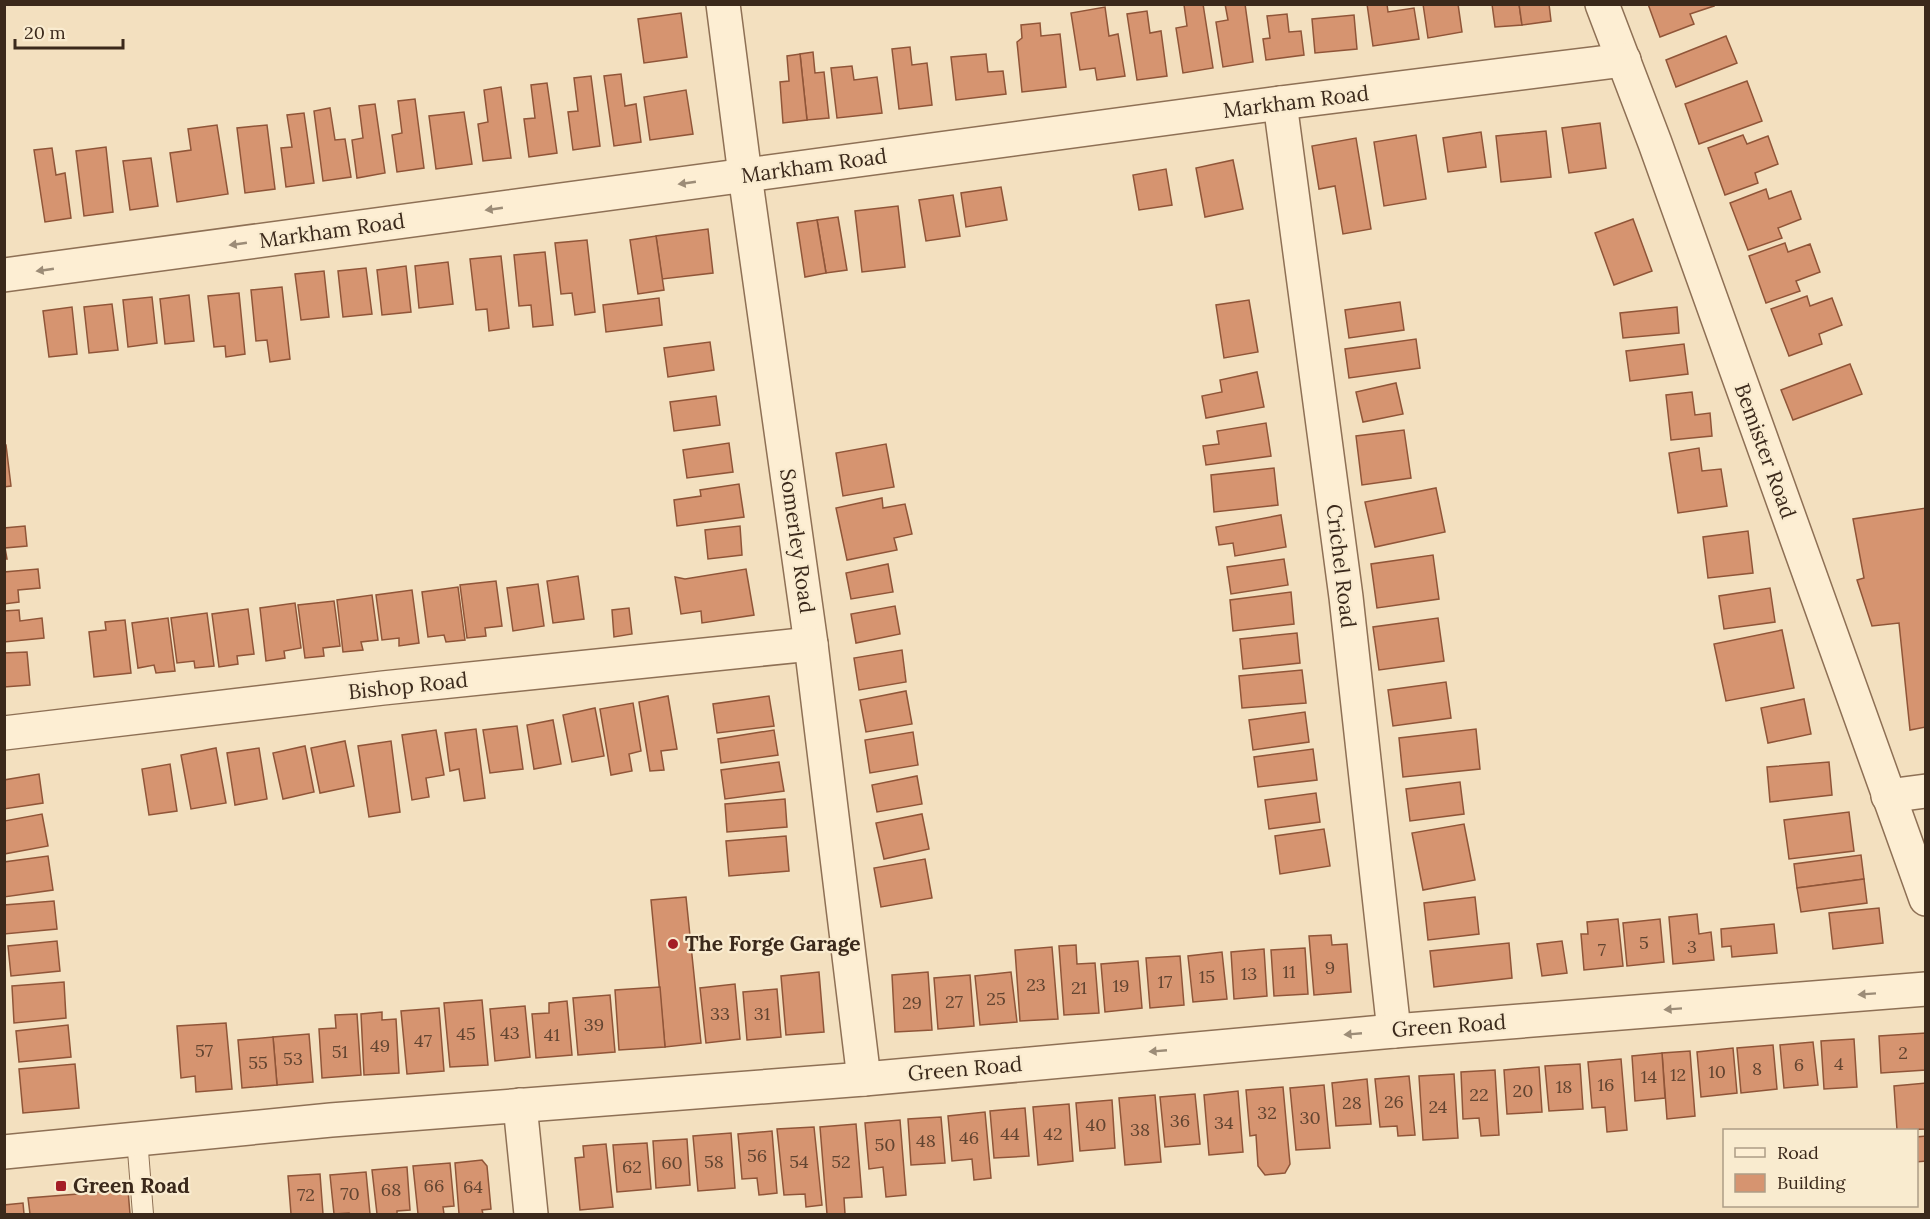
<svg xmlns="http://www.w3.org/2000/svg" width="1930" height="1219" viewBox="0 0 1930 1219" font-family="Lora,serif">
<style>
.building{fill:#d69470;stroke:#905538;stroke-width:1.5}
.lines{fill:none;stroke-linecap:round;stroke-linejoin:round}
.lane-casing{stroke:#8e7055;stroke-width:22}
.street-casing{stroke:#8e7055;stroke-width:36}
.lane{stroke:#fdeed3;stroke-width:20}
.street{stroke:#fdeed3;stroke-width:33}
.oneway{fill:#9c8c77}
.poi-dot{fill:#a41e26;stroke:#f9ebcf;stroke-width:2}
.labels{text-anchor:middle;stroke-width:4.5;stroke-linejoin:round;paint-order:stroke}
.number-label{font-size:18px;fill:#624430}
.street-label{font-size:21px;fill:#3b291b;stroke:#f9ebcf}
.poi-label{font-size:21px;font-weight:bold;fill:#3b291b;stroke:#f9ebcf;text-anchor:start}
</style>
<rect width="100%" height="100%" fill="#f3e0bf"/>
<g class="building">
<polygon points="1203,4 1213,68 1183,73 1176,28 1187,26 1184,5"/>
<polygon points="1225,4 1245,4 1253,62 1223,67 1216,22 1228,20"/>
<polygon points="1367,4 1387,4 1388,12 1414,8 1419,39 1373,46"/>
<polygon points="1423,4 1458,4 1462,32 1428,38"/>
<polygon points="1492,4 1519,4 1522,25 1495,27"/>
<polygon points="1519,4 1549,4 1551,21 1522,25"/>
<polygon points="1648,4 1713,4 1714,6 1690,14 1694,24 1660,37"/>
<polygon points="1105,7 1109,36 1118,34 1125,76 1097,80 1095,68 1080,70 1071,13"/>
<polygon points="1147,11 1150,33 1161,31 1167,76 1137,80 1127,14"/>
<polygon points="681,13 687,57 644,63 638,19"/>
<polygon points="1287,14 1289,32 1301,31 1304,55 1266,60 1263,39 1270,38 1267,16"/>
<polygon points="1354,15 1357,49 1315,53 1312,19"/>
<polygon points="1040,23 1041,36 1060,34 1066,87 1022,92 1017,42 1022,38 1021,25"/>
<polygon points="1726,36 1737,63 1676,87 1666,60"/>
<polygon points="910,47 912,65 927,63 932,105 899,109 892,49"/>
<polygon points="813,52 815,73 824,72 829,118 807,120 800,54"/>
<polygon points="800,54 807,120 783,123 780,82 789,81 787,56"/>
<polygon points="986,54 988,72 1003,71 1006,94 956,100 951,57"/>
<polygon points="852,66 854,80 877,77 882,113 837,118 831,68"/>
<polygon points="621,74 625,106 636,104 641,142 614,146 604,76"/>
<polygon points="591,76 600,146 573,150 568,112 578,111 574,78"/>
<polygon points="1747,81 1762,121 1699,144 1685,104"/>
<polygon points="547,83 557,153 529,157 524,119 535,118 531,85"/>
<polygon points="501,87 511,158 483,161 478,124 488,122 484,90"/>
<polygon points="686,90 693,134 650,140 644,97"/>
<polygon points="415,99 424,168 397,172 392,135 402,133 398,101"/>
<polygon points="375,104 385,173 357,178 352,140 363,138 359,106"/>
<polygon points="330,108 335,140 345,139 351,177 323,181 314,111"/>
<polygon points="464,112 472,164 436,169 429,116"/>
<polygon points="304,113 314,183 286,187 281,148 292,147 287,115"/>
<polygon points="1600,123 1606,168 1569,173 1562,128"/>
<polygon points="217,125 228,194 177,202 170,153 191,150 188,129"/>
<polygon points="267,125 275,189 245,193 237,128"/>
<polygon points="1546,131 1551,177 1501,182 1496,136"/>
<polygon points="1481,132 1486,167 1448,172 1443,138"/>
<polygon points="1416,135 1426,199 1384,206 1374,142"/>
<polygon points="1743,135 1747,144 1768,136 1778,164 1755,173 1758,183 1725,195 1708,148"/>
<polygon points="1356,138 1371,229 1343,234 1335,186 1319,189 1312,146"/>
<polygon points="106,147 113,212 84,216 76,151"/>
<polygon points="52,148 56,175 65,173 71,218 45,222 34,150"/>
<polygon points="151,158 158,206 130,210 123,161"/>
<polygon points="1233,160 1243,209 1205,217 1196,168"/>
<polygon points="1166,169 1172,205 1139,210 1133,175"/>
<polygon points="1001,187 1007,220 966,227 961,193"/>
<polygon points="1766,189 1769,199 1791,191 1801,219 1778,228 1782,238 1748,250 1730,203"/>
<polygon points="953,195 960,236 926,241 919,200"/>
<polygon points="898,206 905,267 862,272 855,211"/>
<polygon points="838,217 847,270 826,273 817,220"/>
<polygon points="1633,219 1652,271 1614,285 1595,233"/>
<polygon points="817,220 826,273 805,277 797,223"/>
<polygon points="708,229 713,273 662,279 656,236"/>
<polygon points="656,236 664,290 638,294 630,240"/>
<polygon points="587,240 595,312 575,315 572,293 561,294 555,243"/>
<polygon points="1785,243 1788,252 1810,244 1820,272 1796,281 1800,291 1766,303 1749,256"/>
<polygon points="545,252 553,325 533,327 531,305 519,306 514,255"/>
<polygon points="501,256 509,328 489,331 487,309 476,310 470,259"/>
<polygon points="448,262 453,304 419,308 415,266"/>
<polygon points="406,266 411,312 382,315 377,270"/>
<polygon points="366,268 372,314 343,317 338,271"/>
<polygon points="324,271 329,317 301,320 295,274"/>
<polygon points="282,287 290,359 270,362 267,340 256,341 251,290"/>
<polygon points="239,293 245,354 226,357 225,346 214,347 208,296"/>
<polygon points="189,295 194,341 165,344 160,299"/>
<polygon points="1807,296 1810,306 1832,298 1842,325 1819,334 1822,344 1789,356 1771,309"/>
<polygon points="152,297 157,343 128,347 123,300"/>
<polygon points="659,298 662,325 606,332 603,305"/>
<polygon points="1249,300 1258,352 1224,358 1216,305"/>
<polygon points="1400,302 1404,330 1349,338 1345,310"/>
<polygon points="112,304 118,350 89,353 84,307"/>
<polygon points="72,307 77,354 49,357 43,311"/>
<polygon points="1677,307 1679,333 1623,338 1620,313"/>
<polygon points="1416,339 1420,368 1349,378 1345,349"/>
<polygon points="710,342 714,370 668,377 664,348"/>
<polygon points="1684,344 1688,374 1630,381 1626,351"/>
<polygon points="1850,364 1862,394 1793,420 1781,390"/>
<polygon points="1257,372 1264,407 1206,418 1202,396 1222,392 1220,380"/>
<polygon points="1396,383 1403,414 1363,422 1356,392"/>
<polygon points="1692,392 1695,415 1710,413 1712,436 1671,440 1666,395"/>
<polygon points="716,396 720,425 674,431 670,402"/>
<polygon points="1266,423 1271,456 1206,465 1203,446 1219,444 1217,431"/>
<polygon points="1404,430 1411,478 1362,485 1356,436"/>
<polygon points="729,443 733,472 687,478 683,450"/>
<polygon points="886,444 894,487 843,496 836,453"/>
<polygon points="4,445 6,445 11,486 4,487"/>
<polygon points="1699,448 1702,471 1721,469 1727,506 1678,513 1669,453"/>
<polygon points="1274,468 1278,505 1214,512 1211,475"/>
<polygon points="739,484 744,517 677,526 674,500 701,496 700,490"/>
<polygon points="1436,488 1445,532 1375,547 1365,502"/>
<polygon points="882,498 883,508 905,504 912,534 894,538 897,550 847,560 836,508"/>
<polygon points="1926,508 1926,727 1910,730 1899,623 1872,626 1857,580 1864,578 1853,519"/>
<polygon points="1281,515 1286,547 1235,556 1233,543 1219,545 1216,527"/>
<polygon points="25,526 27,546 5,548 7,559 4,559 4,528"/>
<polygon points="740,526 742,555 708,559 705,530"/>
<polygon points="1748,531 1753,573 1708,578 1703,537"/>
<polygon points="1433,555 1439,599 1377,608 1371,564"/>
<polygon points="1284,559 1288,585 1231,594 1227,567"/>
<polygon points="888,564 893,592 851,599 846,573"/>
<polygon points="38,569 40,588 18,590 19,602 4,604 4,572"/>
<polygon points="746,569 754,615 702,623 701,611 681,614 675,577 685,579"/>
<polygon points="578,576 584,619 553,623 547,581"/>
<polygon points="496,581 502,626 485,628 486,636 467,638 460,585"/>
<polygon points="538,584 544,626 513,631 507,588"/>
<polygon points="458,587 465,640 446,642 444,635 428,637 422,592"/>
<polygon points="1770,588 1775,622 1724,629 1719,596"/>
<polygon points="412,590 419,643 399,646 399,638 382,640 376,595"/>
<polygon points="1291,592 1294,624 1233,631 1230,600"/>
<polygon points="372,595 378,640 361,642 363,650 343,652 337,600"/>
<polygon points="334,601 340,646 323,648 324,656 305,658 298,605"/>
<polygon points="295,603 301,648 284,651 285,658 266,661 260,608"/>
<polygon points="895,606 900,634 856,643 851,614"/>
<polygon points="629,608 632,634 614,637 612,610"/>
<polygon points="248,609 254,654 237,656 238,664 219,667 212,614"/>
<polygon points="19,610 20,621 42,618 44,638 4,642 4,611"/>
<polygon points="207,613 214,666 195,668 194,661 177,663 171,618"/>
<polygon points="168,618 175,671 156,673 154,665 138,668 132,623"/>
<polygon points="1438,618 1444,661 1379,670 1373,627"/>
<polygon points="125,620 131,673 94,677 89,632 106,630 105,622"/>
<polygon points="1782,630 1794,688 1726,701 1714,644"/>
<polygon points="1297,633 1300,663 1243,669 1240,639"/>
<polygon points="902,650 906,682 859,690 854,658"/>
<polygon points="27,652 30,685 4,687 4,653"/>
<polygon points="1302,670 1306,703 1242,708 1239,676"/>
<polygon points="1446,682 1451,718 1393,726 1388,690"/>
<polygon points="906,691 912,724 866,732 860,700"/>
<polygon points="668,696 677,749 661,751 664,770 650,771 639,702"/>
<polygon points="769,696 774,726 717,733 713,704"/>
<polygon points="1804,699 1811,734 1768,743 1761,708"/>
<polygon points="633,703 641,751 629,754 632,771 611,775 600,709"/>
<polygon points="595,708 604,756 572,762 563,715"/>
<polygon points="1305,712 1309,742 1253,750 1249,720"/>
<polygon points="553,720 561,764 534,769 527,725"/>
<polygon points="517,726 523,769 490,773 483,730"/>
<polygon points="476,729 485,798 464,801 459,769 450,771 445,733"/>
<polygon points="1476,729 1480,769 1403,777 1399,738"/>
<polygon points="436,730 444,775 426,778 429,797 412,800 402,735"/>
<polygon points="774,730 778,755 721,763 718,739"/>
<polygon points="913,732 918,765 870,773 865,740"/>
<polygon points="345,741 354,786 320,793 311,748"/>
<polygon points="391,741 400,812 369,817 358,746"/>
<polygon points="305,746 314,792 283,799 273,753"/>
<polygon points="216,748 226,803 191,809 181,755"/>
<polygon points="259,748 267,799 235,805 227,753"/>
<polygon points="1313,749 1317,780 1258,787 1254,757"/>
<polygon points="779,762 784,791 725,799 721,770"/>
<polygon points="1829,762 1832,795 1770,802 1767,767"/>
<polygon points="170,764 177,811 149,815 142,769"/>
<polygon points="39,774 43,803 4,809 4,780"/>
<polygon points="917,776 922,804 877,812 872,785"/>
<polygon points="1460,782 1464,814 1410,821 1406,789"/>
<polygon points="1316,793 1320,822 1269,829 1265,800"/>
<polygon points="785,799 787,827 727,832 725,804"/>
<polygon points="1849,812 1854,851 1789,859 1784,820"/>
<polygon points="42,814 48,846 4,854 4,821"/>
<polygon points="922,814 929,849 884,859 876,823"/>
<polygon points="1464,824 1475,880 1423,890 1412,833"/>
<polygon points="1324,829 1330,866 1280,874 1275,836"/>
<polygon points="786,836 789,871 729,876 726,841"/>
<polygon points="1861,855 1864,879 1797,888 1794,864"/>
<polygon points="48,856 53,890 4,897 4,862"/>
<polygon points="925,859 932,898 881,907 874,868"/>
<polygon points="1864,879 1867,903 1801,912 1797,888"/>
<polygon points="686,897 701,1043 665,1047 651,900"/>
<polygon points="1475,897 1479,934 1428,940 1424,903"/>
<polygon points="54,901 57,929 4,934 4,905"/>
<polygon points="1879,908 1883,943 1833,949 1829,913"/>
<polygon points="1697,914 1699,934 1711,932 1714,960 1673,964 1669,917"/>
<polygon points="1618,919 1623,966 1584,970 1581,934 1588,934 1587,922"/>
<polygon points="1660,919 1664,962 1627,966 1623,923"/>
<polygon points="1774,924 1777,953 1732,957 1731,946 1722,947 1721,929"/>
<polygon points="1331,935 1332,945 1347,944 1351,992 1314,995 1309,936"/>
<polygon points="57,941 60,971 11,976 8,946"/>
<polygon points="1562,941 1567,973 1542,976 1537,944"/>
<polygon points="1509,943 1512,978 1434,987 1430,951"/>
<polygon points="1076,945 1077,964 1095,963 1099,1013 1064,1015 1059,946"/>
<polygon points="1052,947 1058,1019 1020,1021 1015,950"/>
<polygon points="1305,948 1308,994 1274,996 1271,950"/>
<polygon points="1264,949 1267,996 1234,999 1231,952"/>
<polygon points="1222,952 1227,999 1193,1002 1188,956"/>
<polygon points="1180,956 1184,1005 1150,1008 1146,958"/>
<polygon points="1138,961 1142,1008 1105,1012 1101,964"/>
<polygon points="819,972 824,1032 786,1035 781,976"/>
<polygon points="928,972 932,1030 895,1032 892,975"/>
<polygon points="1011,972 1017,1022 980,1025 975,976"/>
<polygon points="970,975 974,1026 938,1029 934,978"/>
<polygon points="64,982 66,1018 14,1023 12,986"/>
<polygon points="735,984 740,1039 706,1043 700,988"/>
<polygon points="660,987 665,1047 619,1050 615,990"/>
<polygon points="777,989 781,1037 747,1040 743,992"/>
<polygon points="610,995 615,1052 578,1055 573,998"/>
<polygon points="482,1000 488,1065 450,1067 444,1003"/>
<polygon points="567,1001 572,1055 536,1058 532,1014 549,1013 549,1003"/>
<polygon points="525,1006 530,1057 495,1061 490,1009"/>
<polygon points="439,1008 444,1071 407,1074 401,1011"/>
<polygon points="382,1012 382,1020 396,1019 399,1073 364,1075 361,1014"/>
<polygon points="357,1014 361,1075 322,1078 319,1029 336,1028 335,1015"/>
<polygon points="226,1023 232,1089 196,1092 195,1076 181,1078 177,1026"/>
<polygon points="68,1025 71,1057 19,1062 16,1031"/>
<polygon points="1926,1033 1926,1070 1881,1073 1879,1036"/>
<polygon points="309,1034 313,1082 277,1085 273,1037"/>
<polygon points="273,1037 277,1085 242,1088 238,1040"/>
<polygon points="1854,1039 1857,1087 1824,1089 1821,1041"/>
<polygon points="1813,1042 1818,1085 1784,1088 1780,1045"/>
<polygon points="1773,1045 1777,1089 1741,1093 1737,1048"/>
<polygon points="1733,1048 1737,1093 1701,1097 1697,1052"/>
<polygon points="1690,1051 1695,1116 1667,1119 1662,1053"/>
<polygon points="1662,1053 1665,1098 1635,1101 1632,1056"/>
<polygon points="1621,1059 1627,1130 1607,1132 1605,1107 1592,1108 1588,1062"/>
<polygon points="75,1064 79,1108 23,1113 19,1069"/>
<polygon points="1580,1064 1583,1109 1549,1111 1545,1066"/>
<polygon points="1539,1067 1542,1112 1507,1114 1504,1070"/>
<polygon points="1495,1070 1499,1135 1481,1136 1479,1118 1463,1119 1461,1072"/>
<polygon points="1454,1074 1458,1138 1423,1140 1419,1076"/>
<polygon points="1409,1076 1415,1135 1398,1136 1397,1126 1380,1127 1375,1079"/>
<polygon points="1367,1079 1371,1124 1336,1126 1332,1083"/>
<polygon points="1926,1083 1926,1129 1897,1130 1894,1086"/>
<polygon points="1324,1085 1330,1148 1296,1150 1290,1088"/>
<polygon points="1283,1087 1290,1164 1285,1173 1265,1175 1258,1166 1256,1135 1250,1136 1246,1090"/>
<polygon points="1238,1091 1243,1152 1209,1155 1204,1095"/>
<polygon points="1195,1094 1200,1144 1165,1147 1160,1097"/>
<polygon points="1155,1095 1161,1162 1125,1165 1119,1098"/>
<polygon points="1112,1100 1115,1148 1080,1151 1076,1103"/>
<polygon points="1069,1104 1073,1161 1038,1165 1033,1107"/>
<polygon points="1025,1108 1029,1156 994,1158 990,1111"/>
<polygon points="985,1112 991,1178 974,1180 972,1159 952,1161 948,1116"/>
<polygon points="941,1117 945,1163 911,1165 908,1119"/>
<polygon points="900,1120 906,1195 886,1197 883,1167 869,1169 865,1123"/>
<polygon points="856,1124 862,1197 844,1198 845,1214 827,1214 820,1127"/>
<polygon points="814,1127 822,1205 806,1207 805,1194 784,1195 777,1129"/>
<polygon points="772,1131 777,1193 759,1195 757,1178 742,1179 738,1134"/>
<polygon points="731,1133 735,1188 698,1191 693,1136"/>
<polygon points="1926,1136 1926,1161 1916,1162 1916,1137"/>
<polygon points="687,1139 690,1185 656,1188 653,1141"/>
<polygon points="647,1143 651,1189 617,1192 613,1145"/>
<polygon points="606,1144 613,1207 580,1210 575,1158 584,1157 583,1146"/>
<polygon points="482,1160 487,1166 491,1209 482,1210 483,1214 459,1214 455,1163"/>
<polygon points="450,1163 454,1206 443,1207 444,1214 418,1214 413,1166"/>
<polygon points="407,1167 410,1210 397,1211 397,1214 377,1214 372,1170"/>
<polygon points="366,1172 370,1214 349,1214 349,1213 334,1214 330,1175"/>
<polygon points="320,1174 323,1214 291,1214 288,1176"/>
<polygon points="128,1190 130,1214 30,1214 28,1198"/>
<polygon points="23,1203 24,1214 4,1214 4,1205"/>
</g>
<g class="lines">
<g class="lane-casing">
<polyline id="lane" points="137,1138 143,1214"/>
</g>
<g class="street-casing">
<g id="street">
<polyline points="723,4 745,175 811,644 864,1079"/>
<polyline points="1602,4 1655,143 1926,899"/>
<polyline points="1280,103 1346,597 1394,1031"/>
<polyline points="4,275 1280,103 1624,60"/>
<polyline points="4,733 383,688 811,644"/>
<polyline points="1888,796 1926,791"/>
<polyline points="520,1105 531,1214"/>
<polyline points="4,1152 331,1120 864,1079 1394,1031 1926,989"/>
</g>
</g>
<use href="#lane" class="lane"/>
<use href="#street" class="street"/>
</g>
<defs><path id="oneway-solid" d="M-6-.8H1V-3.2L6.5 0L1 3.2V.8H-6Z" transform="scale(1.5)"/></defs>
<g class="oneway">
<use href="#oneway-solid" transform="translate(687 183) rotate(172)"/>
<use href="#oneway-solid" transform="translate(494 209) rotate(172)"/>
<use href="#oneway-solid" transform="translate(238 244) rotate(172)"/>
<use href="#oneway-solid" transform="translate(45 270) rotate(172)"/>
<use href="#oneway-solid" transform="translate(1867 994) rotate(176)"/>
<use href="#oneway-solid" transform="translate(1673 1009) rotate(176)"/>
<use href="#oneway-solid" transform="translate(1353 1034) rotate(175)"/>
<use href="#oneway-solid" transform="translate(1158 1051) rotate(175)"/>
</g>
<g class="poi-dot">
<circle cx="673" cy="944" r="6"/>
<rect x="55" y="1180" width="12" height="12" rx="3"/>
</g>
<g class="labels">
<g class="number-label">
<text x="1644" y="949">5</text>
<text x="1692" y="953">3</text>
<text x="1602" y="956">7</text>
<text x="1330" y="974">9</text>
<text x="1289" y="978">11</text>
<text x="1249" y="980">13</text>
<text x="1207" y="983">15</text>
<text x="1165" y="988">17</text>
<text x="1036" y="991">23</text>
<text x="1121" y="992">19</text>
<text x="1079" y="994">21</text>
<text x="996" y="1005">25</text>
<text x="954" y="1008">27</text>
<text x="912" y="1009">29</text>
<text x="720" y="1020">33</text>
<text x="762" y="1020">31</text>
<text x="594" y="1031">39</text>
<text x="510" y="1039">43</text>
<text x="466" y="1040">45</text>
<text x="552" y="1041">41</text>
<text x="423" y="1047">47</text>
<text x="380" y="1052">49</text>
<text x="204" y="1057">57</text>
<text x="340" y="1058">51</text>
<text x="1903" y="1059">2</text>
<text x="293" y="1065">53</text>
<text x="258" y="1069">55</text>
<text x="1839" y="1070">4</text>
<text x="1799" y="1071">6</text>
<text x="1757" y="1075">8</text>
<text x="1717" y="1078">10</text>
<text x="1678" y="1081">12</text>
<text x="1649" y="1083">14</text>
<text x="1606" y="1091">16</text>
<text x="1564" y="1093">18</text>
<text x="1523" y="1097">20</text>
<text x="1479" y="1101">22</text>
<text x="1394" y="1108">26</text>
<text x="1352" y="1109">28</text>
<text x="1438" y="1113">24</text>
<text x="1267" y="1119">32</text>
<text x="1310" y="1124">30</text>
<text x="1180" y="1127">36</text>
<text x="1224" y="1129">34</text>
<text x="1096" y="1131">40</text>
<text x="1140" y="1136">38</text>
<text x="1010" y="1140">44</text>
<text x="1053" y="1140">42</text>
<text x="969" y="1144">46</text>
<text x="926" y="1147">48</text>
<text x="885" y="1151">50</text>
<text x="757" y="1162">56</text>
<text x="714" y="1168">58</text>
<text x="799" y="1168">54</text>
<text x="841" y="1168">52</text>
<text x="672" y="1169">60</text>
<text x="632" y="1173">62</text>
<text x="434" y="1192">66</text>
<text x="473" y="1193">64</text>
<text x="391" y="1196">68</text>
<text x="350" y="1200">70</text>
<text x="306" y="1201">72</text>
</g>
<g class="street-label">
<text transform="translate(1296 102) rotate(-7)" y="7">Markham Road</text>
<text transform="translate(814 166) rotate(-8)" y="7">Markham Road</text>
<text transform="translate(332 231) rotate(-8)" y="7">Markham Road</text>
<text transform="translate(1765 451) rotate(70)" y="7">Bemister Road</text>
<text transform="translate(797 541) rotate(82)" y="7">Somerley Road</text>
<text transform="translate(1341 566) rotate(83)" y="7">Crichel Road</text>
<text transform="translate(408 686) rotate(-6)" y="7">Bishop Road</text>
<text transform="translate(1449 1026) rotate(-4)" y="7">Green Road</text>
<text transform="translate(965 1069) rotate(-5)" y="7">Green Road</text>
</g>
<g class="poi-label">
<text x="685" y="951">The Forge Garage</text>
<text x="73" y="1193">Green Road</text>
</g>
</g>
<rect width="1930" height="1219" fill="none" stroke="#3b291b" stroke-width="12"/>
<rect x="1723" y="1129" width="195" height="78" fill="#f9ebcf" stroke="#ad9d87" stroke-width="1.5"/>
<rect x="1735" y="1148" width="30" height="9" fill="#fdeed3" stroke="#ad9d87" stroke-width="1.5"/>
<text x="1777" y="1159" font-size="18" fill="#3b291b">Road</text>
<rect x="1735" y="1174" width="30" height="18" fill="#d69470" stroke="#ad9d87" stroke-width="1.5"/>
<text x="1777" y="1189" font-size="18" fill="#3b291b">Building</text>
<path d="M15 39v9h108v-9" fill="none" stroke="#3b291b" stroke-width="3"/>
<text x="24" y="39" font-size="18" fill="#3b291b" stroke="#f9ebcf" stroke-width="4.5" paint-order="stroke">20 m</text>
</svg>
